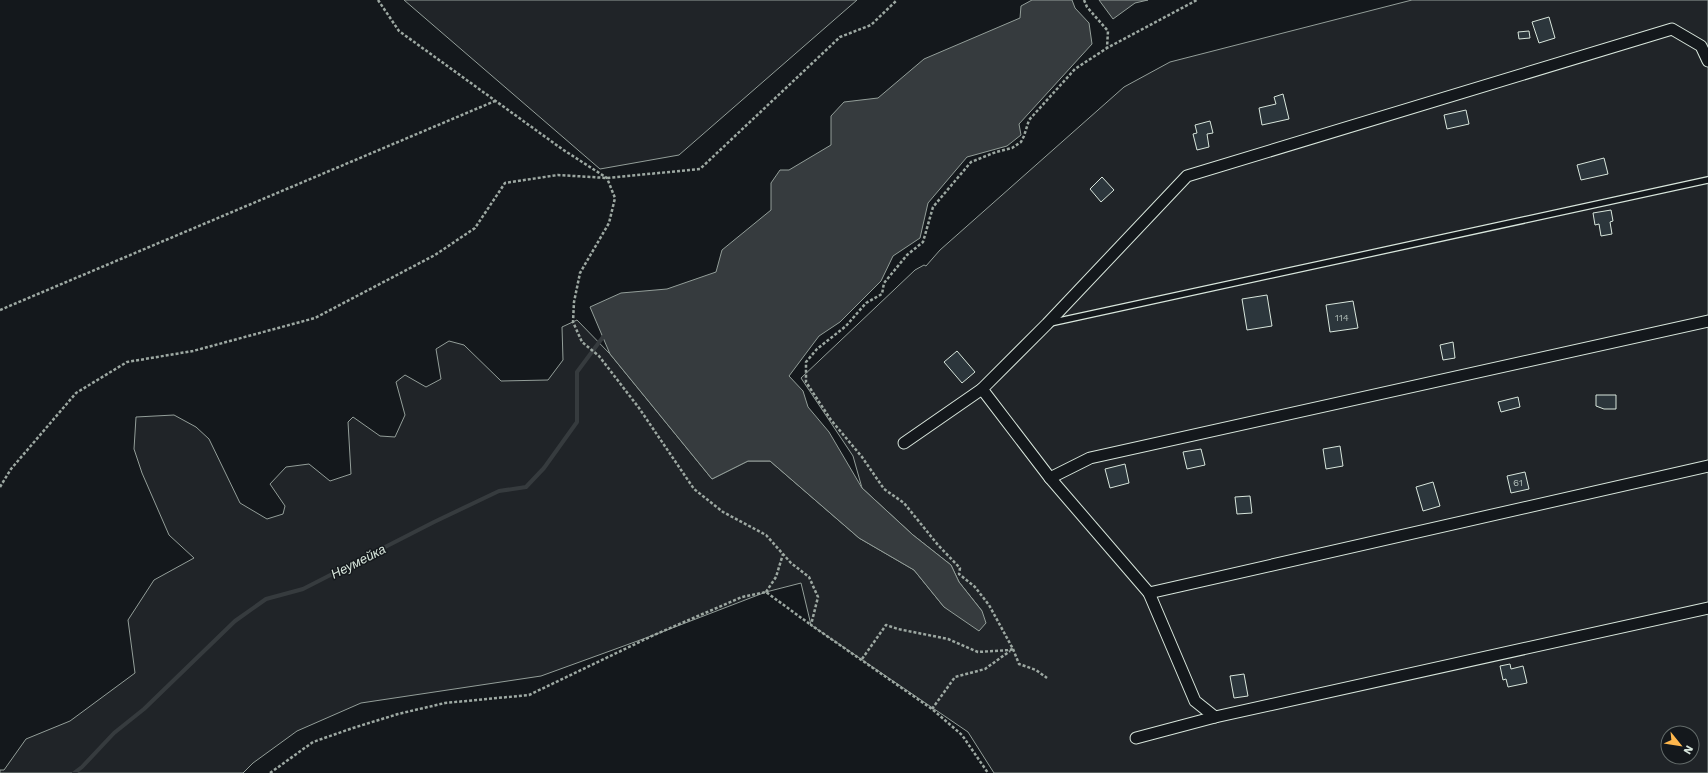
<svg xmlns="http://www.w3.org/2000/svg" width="1708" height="773" viewBox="0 0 1708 773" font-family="'Work Sans',sans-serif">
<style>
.green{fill:#202428;stroke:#939e99;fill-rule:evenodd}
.water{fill:#363b3e;stroke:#939e99}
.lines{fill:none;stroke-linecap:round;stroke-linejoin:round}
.stream{stroke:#363b3e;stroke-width:4}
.building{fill:#2c363c;stroke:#d8e6dc}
.service-casing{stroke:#d8e6dc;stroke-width:8}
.minor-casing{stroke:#d8e6dc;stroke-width:13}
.path{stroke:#9da8a2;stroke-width:2.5;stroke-dasharray:3 2;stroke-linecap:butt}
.service{stroke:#14181c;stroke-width:5.5}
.minor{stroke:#14181c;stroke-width:11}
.labels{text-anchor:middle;stroke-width:3;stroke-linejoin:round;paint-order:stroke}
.number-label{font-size:10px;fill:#adbab4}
.water-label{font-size:13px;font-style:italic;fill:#d8e6dc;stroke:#14181c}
</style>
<rect width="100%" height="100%" fill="#14181c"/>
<g class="green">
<polygon points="404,0 857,0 679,155 600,169"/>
<path d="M1412,0H1708V773H994L968,732L811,625L801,583L766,592L654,635L541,676L361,703L297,731L253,763L243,773H0V770H4L26,739L70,721L135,673L128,620L154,580L194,558L169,535L142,473L134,449L136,417L174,415L196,427L209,439L240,503L267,519L283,514L285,506L270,484L286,467L309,464L330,481L351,474L348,422L353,417L380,436L395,437L405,415L396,382L405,375L426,387L441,379L436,349L449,341L464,345L501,381L548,380L563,360L562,327L577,320L610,354L712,479L748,461H770L859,538L914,570L944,607L982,611L959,582L951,565L913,535L862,488L853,456L801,378L915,270L924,265L926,266L940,250L1124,87L1170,62ZM1668,733H1692V757H1668Z"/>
</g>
<g class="water">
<polygon points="1032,0 1072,0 1075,8 1089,23 1092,44 1019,124 1021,135 1007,146 967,157 928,203 920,238 893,256 881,281 840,322 819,336 789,376 803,391 808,407 829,432 862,488 913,535 951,565 959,582 982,611 986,623 979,631 944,607 914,570 859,538 770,461 748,461 712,479 610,354 590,307 621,293 667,289 716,272 722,250 771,210 771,183 780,170 789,170 831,145 831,116 844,102 878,98 924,59 1020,18 1021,6"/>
<polygon points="1099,0 1148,0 1135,3 1113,19"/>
</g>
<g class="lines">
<polyline class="stream" points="74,773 82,767 114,733 144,709 235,621 266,599 303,589 434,522 499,491 526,487 544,468 577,422 577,372 603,337"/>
</g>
<g class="building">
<polygon points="1549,17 1555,38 1539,43 1532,22"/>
<polygon points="1529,31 1530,38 1519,39 1518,32"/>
<polygon points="1283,94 1289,119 1262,125 1259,108 1276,104 1274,97"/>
<polygon points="1466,110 1469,124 1447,129 1444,115"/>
<polygon points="1210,121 1213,133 1207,134 1209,147 1197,150 1193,134 1197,133 1195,125"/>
<polygon points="1604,158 1608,174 1581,180 1577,165"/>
<polygon points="1102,177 1114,190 1101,202 1090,189"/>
<polygon points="1611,210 1613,221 1610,222 1612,234 1601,236 1599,224 1595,225 1593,213"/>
<polygon points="1267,295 1272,326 1247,330 1242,299"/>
<polygon points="1353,301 1358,328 1330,332 1326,305"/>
<polygon points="1453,342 1455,358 1443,360 1440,345"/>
<polygon points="957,351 975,372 962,383 944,362"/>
<polygon points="1596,395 1616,395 1616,409 1604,409 1596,406"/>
<polygon points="1518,397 1520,407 1501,412 1498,402"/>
<polygon points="1340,446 1343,466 1326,469 1323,449"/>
<polygon points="1201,449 1205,465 1187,469 1183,452"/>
<polygon points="1125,464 1129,483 1110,488 1105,469"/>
<polygon points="1525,472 1529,489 1511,493 1507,476"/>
<polygon points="1433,482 1440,506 1423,511 1416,487"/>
<polygon points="1250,496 1252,513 1237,514 1235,497"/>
<polygon points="1510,664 1511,669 1523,666 1527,683 1508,687 1506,679 1503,680 1500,666"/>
<polygon points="1244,674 1248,696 1234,698 1230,676"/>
</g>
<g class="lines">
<g class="service-casing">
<polyline id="service" points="1050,323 1708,180"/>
</g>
<g class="minor-casing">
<g id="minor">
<polyline points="1708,61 1701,46 1672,29 1187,176 1047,324 982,389 1050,478 1149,593 1195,701 1215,717 1708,608"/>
<polyline points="904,443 982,389"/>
<polyline points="1050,478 1090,458 1708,321"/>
<polyline points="1149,593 1708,466"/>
<polyline points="1136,738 1215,717"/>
</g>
</g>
<g class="path">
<polyline points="378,0 399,31 562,149 607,178 615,198 609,223 580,273 574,302 573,322 582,342 599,356 639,408 694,489 723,512 766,535 791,563 809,577 818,597 811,625 932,709 962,735 988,773"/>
<polyline points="1084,0 1087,7 1108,31 1107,48"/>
<polyline points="0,310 495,101"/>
<polyline points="0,487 11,469 76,393 127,362 193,351 315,318 435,255 475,228 505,183 558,175 607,178 700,169 840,37 871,25 897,0"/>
<polyline points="766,592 776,577 783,554"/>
<polyline points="1013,649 1019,664 1036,670 1047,678"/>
<polyline points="862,659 886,625 898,629 948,639 978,652 1010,650 1013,649 989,605 975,587 959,574 960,568 938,545 904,503 884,489 862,457 831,420 806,382 806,362 817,349 846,326 866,303 882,294 884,283 907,255 923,242 933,207 971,162 996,152 1012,148 1021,142 1024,136 1029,120 1075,69 1107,48 1197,0"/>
<polyline points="932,709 955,677 985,669 1010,651"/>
<polyline points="270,773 313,742 353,728 398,714 445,703 529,695 654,635 742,597 766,592 811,625"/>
</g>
<use href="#service" class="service"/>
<use href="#minor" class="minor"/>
</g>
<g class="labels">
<g class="number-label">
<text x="1342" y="321">114</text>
<text x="1518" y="486">61</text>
</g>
<g class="water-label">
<text transform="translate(358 561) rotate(-27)" y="5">Неумейка</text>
</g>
</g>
<g transform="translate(1680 745) rotate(120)"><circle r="19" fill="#14181c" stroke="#626a69"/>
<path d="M0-3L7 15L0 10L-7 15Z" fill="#ffb74d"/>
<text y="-6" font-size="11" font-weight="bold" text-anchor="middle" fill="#d8e6dc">N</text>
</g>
</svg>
